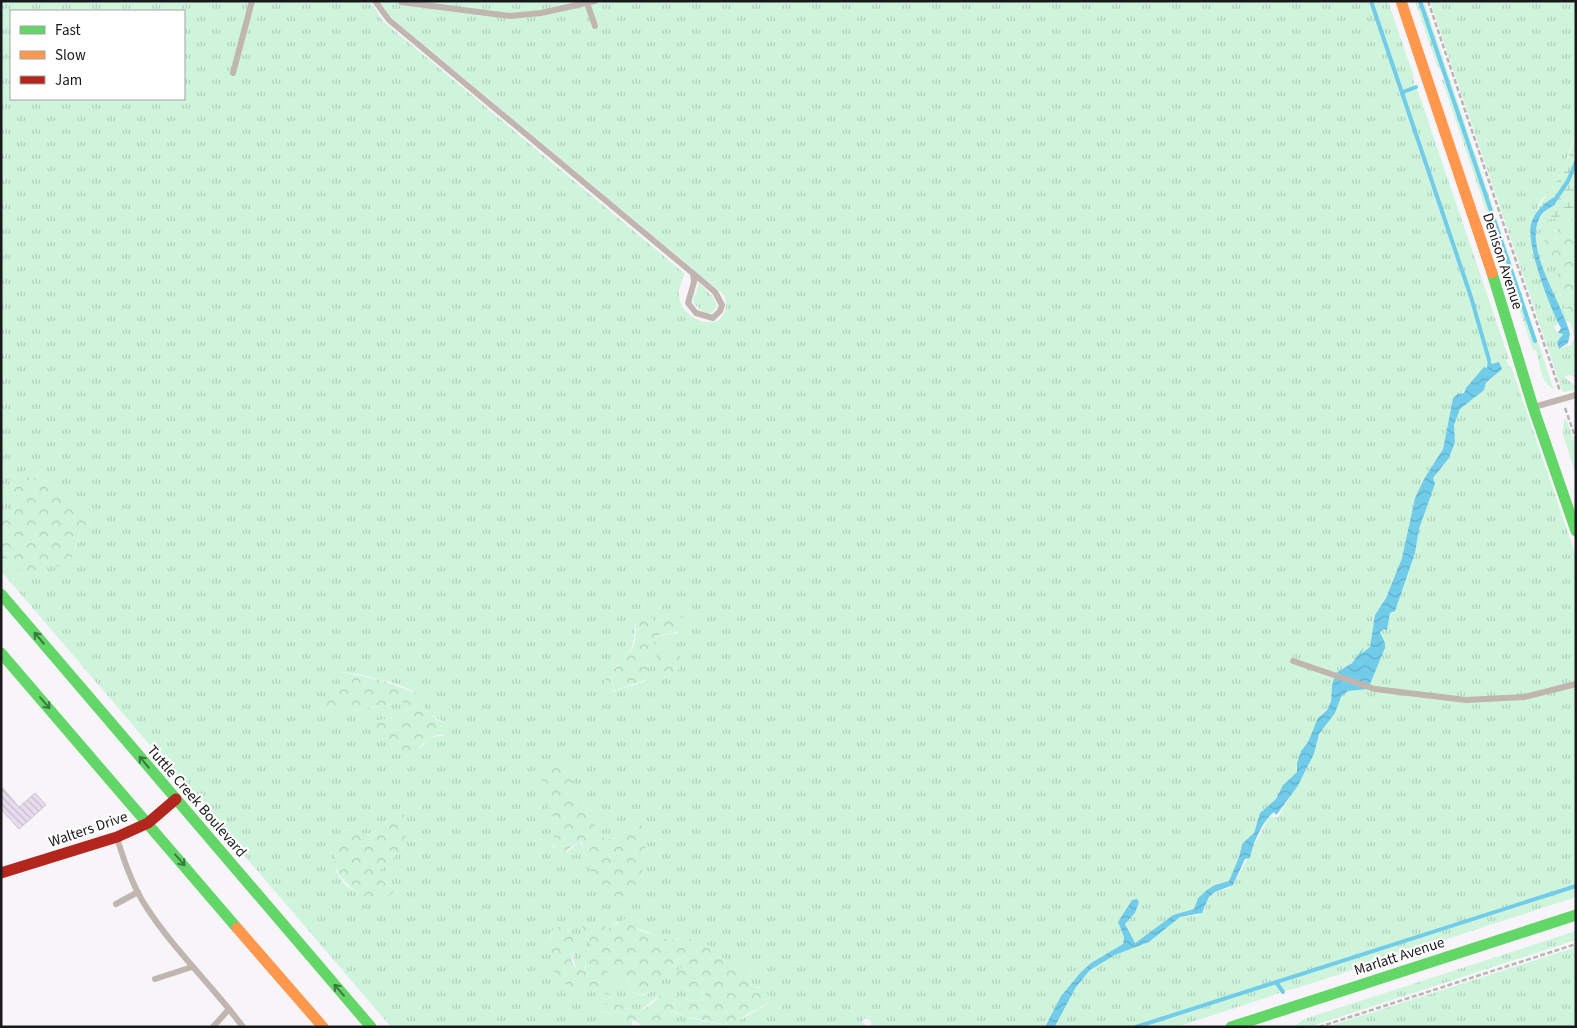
<svg xmlns="http://www.w3.org/2000/svg" width="1577" height="1028" viewBox="0 0 1577 1028" font-family="'Source Sans 3',sans-serif">
<style>
.grass{fill:url(#grass-tufts);fill-rule:evenodd}
.forest{fill:url(#forest-crowns)}
.wetland{fill:url(#wetland-marsh)}
.water{fill:url(#water-waves)}
.lines{fill:none;stroke-linecap:round;stroke-linejoin:round}
.stream{stroke:#71ccea;stroke-width:4}
.building{fill:url(#building-back-hatch);stroke:#cac8cc}
.path{stroke:#bab4b2;stroke-width:2.5;stroke-dasharray:5 2.5;stroke-linecap:butt}
.lane{stroke:#c1b6af;stroke-width:6}
.fast{stroke:#63d668;stroke-width:11}
.slow{stroke:#ff974d;stroke-width:11}
.jam{stroke:#b3261e;stroke-width:11}
.oneway{stroke:#3e7741}
.labels{text-anchor:middle;stroke-width:4.5;stroke-linejoin:round;paint-order:stroke}
.street-label{font-size:15px;fill:#19181a;stroke:#fff}
</style>
<defs>
<pattern id="grass-tufts" width="24" height="20" patternUnits="userSpaceOnUse" patternTransform="scale(1.25)"><rect width="24" height="20" fill="#cff4dc"/><path d="M3 7l-1-3M5 7V3M7 7l1-3M15 17l-1-3M17 17v-4M19 17l1-3" fill="none" stroke="#b1d0bc"/></pattern>
<pattern id="forest-crowns" width="20" height="18" patternUnits="userSpaceOnUse" patternTransform="scale(1.25)"><rect width="20" height="18" fill="#cff4dc"/><path d="M2 6a3 3 0 1 1 6 0M12 15a3 3 0 1 1 6 0" fill="none" stroke="#b1d0bc"/></pattern>
<pattern id="wetland-marsh" width="20" height="14" patternUnits="userSpaceOnUse" patternTransform="scale(1.25)"><rect width="20" height="14" fill="#cff4dc"/><path d="M1 5h8M5 5V1M11 12h8M15 12V8" fill="none" stroke="#b1d0bc"/></pattern>
<pattern id="water-waves" width="16" height="10" patternUnits="userSpaceOnUse" patternTransform="scale(1.25)"><rect width="16" height="10" fill="#71ccea"/><path d="M0 5q4-4 8 0t8 0" fill="none" stroke="#61aec8"/></pattern>
<pattern id="building-back-hatch" width="6" height="6" patternUnits="userSpaceOnUse" patternTransform="scale(1.25)"><rect width="6" height="6" fill="#e8dcee"/><path d="M-1 5l2 2M0 0l6 6M5-1l2 2" fill="none" stroke="#c6bccc"/></pattern>
</defs>
<rect width="100%" height="100%" fill="#f8f5fa"/>
<g class="grass">
<path d="M1,1H370L383,21L684,273C684,279 678,287 679,295C680,313 702,328 719,320C726,312 729,303 722,293L392,18L379,1H1388L1413,74L1414,85L1409,90L1417,88L1509,359L1506,360L1509,366H1511L1576,556V897L1294,989L1284,991L1278,984L1277,985L1280,993L1177,1027H1054L1076,987L1090,970L1115,955L1149,942L1180,917L1199,915L1205,909L1209,897L1215,892L1229,888L1235,882L1269,817H1278L1305,772L1314,754L1319,734L1341,697L1348,691L1368,689L1385,648V643L1380,632L1383,629L1386,630L1390,613H1393L1415,553L1419,529L1435,484L1433,478L1449,458L1455,442L1454,425L1460,408L1473,399L1501,369L1499,363L1493,364L1488,357L1487,368C1474,375 1469,391 1453,398L1443,449L1424,479L1415,498L1402,558L1386,598L1375,615L1370,647L1364,654L1360,653L1363,650C1358,654 1356,658 1352,662C1347,668 1339,669 1335,677C1329,689 1335,705 1322,713L1308,742L1300,753L1297,772L1285,783L1276,799L1260,813L1254,833L1241,846L1239,857L1229,881L1215,885L1198,898L1194,909L1173,915L1134,943L1125,924L1135,913L1139,902L1137,899L1132,900L1118,922L1124,937L1123,944L1091,963L1080,973L1061,996L1045,1027H872L870,1020L865,1018L862,1022L868,1027H669L664,1018L665,1013C674,1010 678,1015 687,1017C697,1020 724,1026 733,1024C735,1023 766,1005 770,1002V997L759,987L751,988L749,978L752,969L732,965L705,943L678,939L670,941L619,921L609,928L599,924L587,935L592,946L584,971L576,968C569,955 579,942 568,929L550,933L552,955L574,988L585,987L611,976L599,963L600,960C608,965 621,970 626,977C630,982 629,991 636,994C658,1003 668,957 688,955V962L676,972L689,991L694,990L705,994V997C694,1005 681,997 670,993L656,998L638,1013L627,1008L601,1011L614,1015L618,1027H391L1,571V546L10,562L23,575L42,561L49,563L75,551L79,537L90,523V518L84,509L54,482L22,476L9,481L17,493L20,503L12,513L1,516ZM11,11H184V99H11ZM638,614L651,617L653,621L676,617L678,633L653,637L652,641L657,649H671L679,669L661,680L657,677V657L653,652L648,658L646,681L611,692L616,666C639,651 631,636 638,614ZM341,672C360,674 400,682 415,693C420,696 421,701 423,706C428,714 439,720 448,724L443,736L430,737L420,748L401,754V744L397,740C386,740 378,736 372,726L375,721L403,715L408,706L403,703L331,713L329,700L340,689ZM541,772L574,783L564,786C570,811 591,804 595,816C596,820 595,828 595,833C606,840 615,842 625,832L645,849L638,887L639,896L629,902L614,899L586,857L585,850L579,841L567,852L553,848L557,824ZM400,812L403,847L378,872V877L391,886L388,896C364,900 334,887 335,858C335,848 343,839 348,830L367,835L380,828Z"/>
<path d="M1415,1H1424L1554,390C1539,380 1540,363 1536,350H1533L1442,80L1445,78L1437,66Z"/>
<path d="M1430,1H1576V130L1565,166L1550,192L1542,199L1531,223L1538,269L1558,323L1554,327L1558,333L1563,334L1557,342L1559,349L1571,345L1574,338L1570,322L1566,321C1556,307 1539,261 1536,244C1535,236 1536,227 1539,220C1553,220 1566,216 1576,206V217L1564,228L1554,230L1558,273L1556,288L1566,304L1567,314L1576,310V362L1574,363L1576,377L1568,375L1564,377L1576,386V390L1563,392L1560,384Z"/>
<path d="M699,283L714,298L717,306L712,313C704,314 697,308 693,301Z"/>
<polygon points="1564,418 1567,421 1576,446 1576,475 1563,435"/>
<polygon points="1576,931 1576,940 1309,1027 1294,1027 1304,1019"/>
<polygon points="1576,947 1576,1027 1328,1027 1333,1025"/>
</g>
<g class="forest">
<path d="M1576,217V310L1572,316L1568,317L1566,304L1556,288L1558,268L1548,256L1544,241C1553,229 1566,227 1576,217Z"/>
<path d="M22,476L54,482L84,509L90,518L89,526L79,537L73,556L62,568L42,561L37,575L33,578C19,576 4,558 1,544C0,535 1,525 1,516L12,513L20,503L9,479Z"/>
<path d="M649,604L652,606L651,617L654,621L676,617L686,618L685,628C675,635 665,633 653,637L652,641L658,649H677L680,655L679,669L661,680L657,677V657L653,652L648,658L646,680L606,693L603,686C609,669 627,662 634,645C639,631 629,610 649,604Z"/>
<polygon points="341,672 381,680 415,693 420,697 424,708 437,720 448,724 451,729 449,733 430,737 409,757 404,757 401,754 401,744 397,740 379,738 372,726 375,721 403,715 408,707 403,703 331,713 324,708 324,704 340,689"/>
<path d="M555,761L564,765L574,779L571,785L564,786C570,811 591,804 595,816C596,821 595,828 595,833C618,848 620,832 638,823L641,824L646,832V838L639,901L629,902L614,899L590,868L582,843L579,841L560,855L554,852V838L557,824C549,810 535,776 546,762Z"/>
<path d="M400,812L404,815C411,848 399,852 378,872V877L395,890C379,913 342,887 336,867C332,856 339,843 342,832L354,830L368,835L380,828Z"/>
<path d="M628,917L634,921L635,928C646,934 659,935 670,941L686,938L705,943L732,965L752,969L749,978L751,987L764,989L770,997V1002L744,1016L736,1024L728,1025L687,1017L672,1011L665,1013L664,1018L669,1027H642L633,1019L631,1027H618L614,1015L597,1009L599,1005H620L638,1013L653,1003L663,992C676,992 692,1008 705,997V993L684,989L675,980L676,972L687,962L688,955C667,957 661,1000 637,994C630,992 630,984 627,978C622,971 608,966 601,961L600,963L611,976L615,989L609,995L585,987L574,988L560,981L551,965V930C562,921 575,933 575,945C575,950 571,956 572,961C572,963 574,966 576,968L584,971L586,968L585,951L592,946L582,926C591,921 599,924 609,928Z"/>
</g>
<path class="wetland" d="M1576,130V206C1566,216 1553,220 1539,220L1545,211L1555,205L1551,199L1537,212C1542,199 1550,192 1558,179C1567,165 1572,147 1576,130Z"/>
<g class="water">
<path d="M1553,198L1556,199L1555,205C1550,208 1545,210 1542,214C1520,245 1563,303 1570,334L1568,343L1559,349L1557,342L1563,334L1558,333L1561,328C1550,308 1526,246 1531,224C1534,212 1544,203 1553,198Z"/>
<path d="M1488,356L1492,364L1499,362L1502,369L1486,383L1484,390L1460,409L1454,425L1455,442L1449,458L1433,478L1435,484L1419,529L1415,553L1395,611L1390,613L1387,630L1383,629L1380,632L1385,643V648L1368,689L1348,691L1341,697L1335,713L1319,734L1314,754L1297,787L1278,813L1276,815L1274,812C1262,822 1253,843 1250,858L1245,859L1233,885L1215,892L1209,897L1202,913L1180,917L1149,942L1115,955L1090,970L1076,987L1055,1026L1045,1027L1061,996L1080,973L1091,963L1123,944L1124,937L1118,922L1132,900L1137,899L1139,902L1135,913L1125,924L1135,943L1173,915L1194,909L1198,898L1207,890L1215,885L1229,881L1239,857L1242,844L1254,833L1260,813L1276,799L1283,785L1297,772V763L1301,751L1308,742L1318,718L1327,710L1331,701L1332,685L1336,673L1352,663L1364,647L1361,654L1370,647L1375,615L1386,598L1402,558L1415,498L1424,479L1443,449L1453,398L1458,394L1464,393L1466,388L1484,367L1487,368Z"/>
</g>
<g class="lines">
<g class="stream">
<polyline points="1371,1 1471,297 1489,360"/>
<polyline points="1420,1 1535,341"/>
<polyline points="1403,92 1416,87"/>
<polyline points="1553,203 1568,181 1576,162"/>
<polyline points="1276,982 1283,992"/>
<polyline points="1136,1027 1576,886"/>
</g>
</g>
<polygon class="building" points="1,786 19,807 35,793 46,805 19,829 1,809"/>
<g class="lines">
<g class="path">
<polyline points="1428,1 1560,391"/>
<polyline points="1565,408 1576,439"/>
<polyline points="1319,1027 1576,944"/>
</g>
<g class="lane">
<polyline points="375,1 389,20 707,285 715,292 722,305 720,311 713,318 696,313 688,303 694,282 693,273"/>
<polyline points="401,2 510,16 541,13 595,1"/>
<polyline points="587,3 595,26"/>
<polyline points="233,73 252,1"/>
<polyline points="1534,407 1576,395"/>
<polyline points="1293,661 1375,689 1466,700 1524,697 1576,684"/>
<path d="M117,838C124,861 132,885 145,905C173,949 212,985 243,1027"/>
<polyline points="116,904 138,892"/>
<polyline points="155,979 192,967"/>
<polyline points="213,1027 229,1009"/>
</g>
<g class="fast">
<polyline points="1492,273 1533,407 1576,531"/>
<polyline points="1,594 371,1027"/>
<polyline points="1,653 237,928"/>
<polyline points="1231,1027 1576,915"/>
</g>
<g class="slow">
<polyline points="1401,1 1492,273"/>
<polyline points="237,928 323,1027"/>
</g>
<polyline class="jam" points="1,873 117,837 148,823 176,799"/>
</g>
<defs><path id="oneway-shaft" d="M-6 0H5M1.5-3L5.5 0L1.5 3" fill="none" stroke-width="1.6" stroke-linecap="round" stroke-linejoin="round" transform="scale(1.25)"/></defs>
<g class="oneway">
<use href="#oneway-shaft" transform="translate(39 638) rotate(-130)"/>
<use href="#oneway-shaft" transform="translate(45 703) rotate(49)"/>
<use href="#oneway-shaft" transform="translate(144 762) rotate(-130)"/>
<use href="#oneway-shaft" transform="translate(180 860) rotate(49)"/>
<use href="#oneway-shaft" transform="translate(339 990) rotate(-131)"/>
</g>
<g class="labels">
<g class="street-label">
<text transform="translate(1503 261) rotate(72)" y="5">Denison Avenue</text>
<text transform="translate(197 801) rotate(49)" y="5">Tuttle Creek Boulevard</text>
<text transform="translate(88 829) rotate(-19)" y="5">Walters Drive</text>
<text transform="translate(1399 956) rotate(-18)" y="5">Marlatt Avenue</text>
</g>
</g>
<rect width="1577" height="1028" fill="none" stroke="#19181a" stroke-width="5"/>
<rect x="10" y="10" width="175" height="90" fill="#ffffff" stroke="#a3a3a3"/>
<rect x="20" y="26" width="25" height="8" fill="#63d668" stroke="#a3a3a3"/>
<text x="55" y="35" font-size="15" fill="#19181a">Fast</text>
<rect x="20" y="51" width="25" height="8" fill="#ff974d" stroke="#a3a3a3"/>
<text x="55" y="60" font-size="15" fill="#19181a">Slow</text>
<rect x="20" y="76" width="25" height="8" fill="#b3261e" stroke="#a3a3a3"/>
<text x="55" y="85" font-size="15" fill="#19181a">Jam</text>
</svg>
